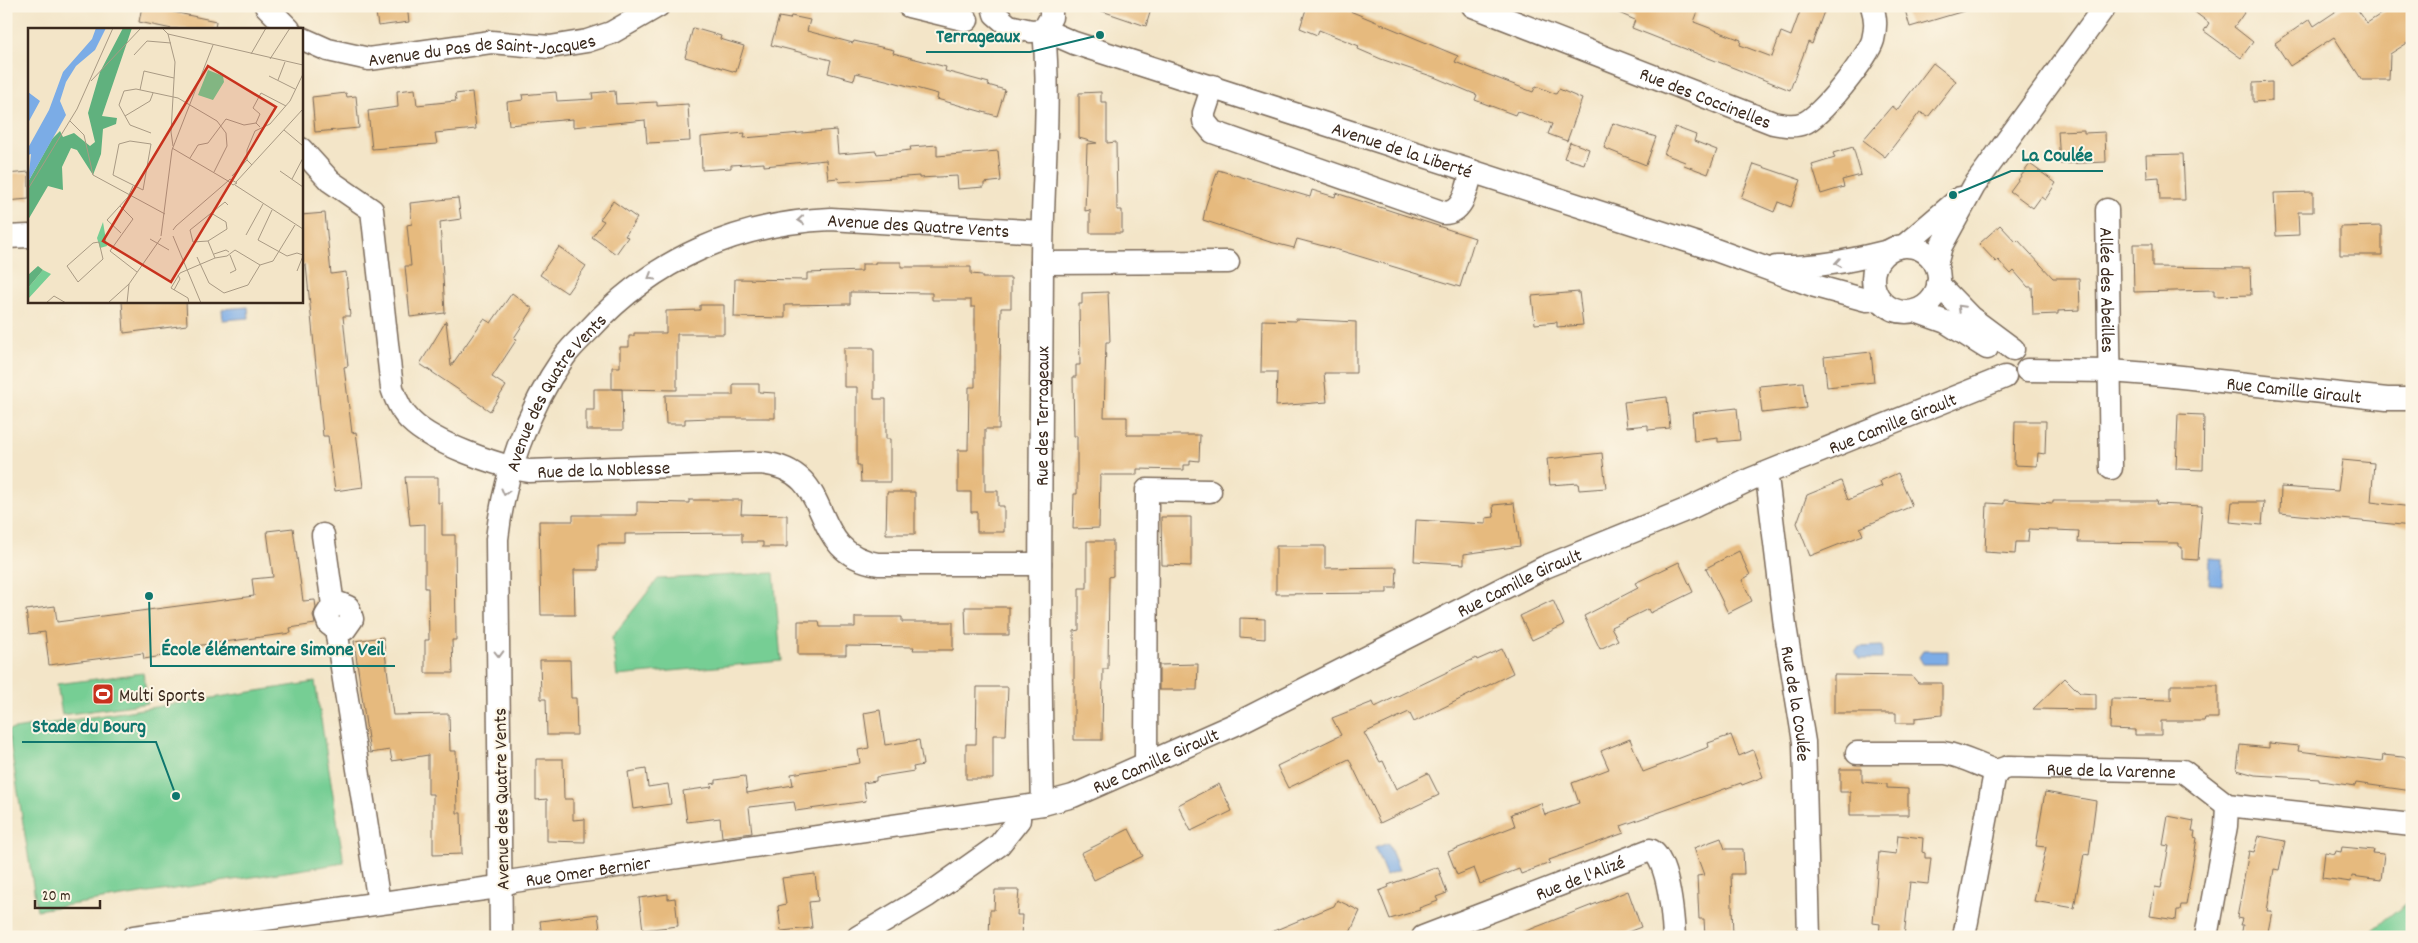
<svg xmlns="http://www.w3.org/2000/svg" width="2418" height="943" viewBox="0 0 2418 943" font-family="Dekko,sans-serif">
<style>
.green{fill:#76ce94;stroke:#587c59}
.water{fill:#7bace6;stroke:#5b6b82}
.building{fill:#e6ba7e}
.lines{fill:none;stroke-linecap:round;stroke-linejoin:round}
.minor-casing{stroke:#7b6b5a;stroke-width:25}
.minor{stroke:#fff;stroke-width:22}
.oneway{stroke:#a79f9a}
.labels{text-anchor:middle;stroke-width:4;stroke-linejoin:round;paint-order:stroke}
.street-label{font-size:19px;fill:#3b2a1e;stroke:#fcf5e5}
.poi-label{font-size:19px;fill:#3b2a1e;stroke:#fcf5e5;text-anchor:start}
.inset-road{fill:none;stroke:#a99a84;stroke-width:1}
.view{fill:#c8321e;fill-opacity:0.15;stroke:#c8321e;stroke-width:2.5}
.inset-edge{fill:none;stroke:#3b2a1e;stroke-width:2.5}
.leader{fill:none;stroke:#0f766e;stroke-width:2}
.callout-dot{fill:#0f766e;stroke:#fcf5e5;stroke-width:2}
.callout-label{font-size:20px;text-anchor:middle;font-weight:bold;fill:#0f766e;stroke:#fcf5e5;stroke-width:4;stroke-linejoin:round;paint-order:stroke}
</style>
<rect width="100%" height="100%" fill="#fcf5e5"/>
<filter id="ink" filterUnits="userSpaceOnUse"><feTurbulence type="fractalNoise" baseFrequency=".02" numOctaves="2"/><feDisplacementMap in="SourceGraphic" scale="10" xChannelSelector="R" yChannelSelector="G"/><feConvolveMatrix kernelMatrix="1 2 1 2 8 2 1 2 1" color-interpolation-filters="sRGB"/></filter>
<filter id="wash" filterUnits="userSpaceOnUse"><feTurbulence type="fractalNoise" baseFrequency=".0096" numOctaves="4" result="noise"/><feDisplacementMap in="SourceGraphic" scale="20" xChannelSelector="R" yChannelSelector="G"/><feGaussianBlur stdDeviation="1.12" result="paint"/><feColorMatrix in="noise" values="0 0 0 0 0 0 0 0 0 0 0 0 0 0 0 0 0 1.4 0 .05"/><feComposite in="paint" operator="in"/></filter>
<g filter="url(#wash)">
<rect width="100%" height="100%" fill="#f3e5c8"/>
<g class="green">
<polygon points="774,573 781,661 617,676 612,637 658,579"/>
<polygon points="143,673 148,703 62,715 57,684"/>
<polygon points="315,682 344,863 37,910 8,730"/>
<polygon points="2412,899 2412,937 2365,937 2368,934"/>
</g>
<g class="water">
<polygon points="248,307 249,318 223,320 222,309"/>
<polygon points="2210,558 2223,559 2222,585 2209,584"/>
<polygon points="1882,646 1882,659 1859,659 1855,653 1859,647"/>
<polygon points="1923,651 1948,651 1948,664 1923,664 1919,657"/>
<polygon points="1388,843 1399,870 1386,875 1375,848"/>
</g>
<g id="blocks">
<g class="building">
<polygon points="142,6 174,6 173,12 216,21 215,29 172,29 139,22"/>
<polygon points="375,6 407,6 409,22 378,26"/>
<polygon points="1096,6 1152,6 1146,26 1096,9"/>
<polygon points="1307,6 1338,6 1458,56 1455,62 1533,92 1536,86 1556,94 1559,89 1582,99 1567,141 1548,134 1552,124 1517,111 1515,115 1475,100 1477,95 1434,77 1381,59 1358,49 1359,46 1319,30 1317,35 1300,28"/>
<polygon points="1603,6 1700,6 1694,22 1741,40 1740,45 1772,57 1781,32 1791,36 1802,6 1826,6 1812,44 1808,42 1790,90 1632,28 1635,20"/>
<polygon points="1914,6 1963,6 1964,11 1910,27 1905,10"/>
<polygon points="2187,6 2249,6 2234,27 2253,42 2241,58 2204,31 2209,23"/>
<polygon points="2344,6 2355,6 2367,23 2393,6 2412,6 2412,40 2390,54 2389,80 2362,80 2334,37 2290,66 2275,43 2310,19 2314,26"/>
<polygon points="791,16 810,20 807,31 853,43 854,41 894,50 893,53 946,67 945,71 989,83 988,85 1005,90 997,116 937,99 938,94 886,80 856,73 854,80 828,73 831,60 771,45 779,17 790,19"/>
<polygon points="693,28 721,36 720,39 744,46 736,72 685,57"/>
<polygon points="1933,63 1956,81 1928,117 1920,112 1885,157 1863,140 1892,106 1897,110"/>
<polygon points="2272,82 2272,101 2253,102 2253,83"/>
<polygon points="415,89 417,105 456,101 455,94 472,92 476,129 435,133 437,144 372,149 368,111 398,107 397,91"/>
<polygon points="615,91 616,104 657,102 657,106 688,104 690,141 647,143 645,120 573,127 573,119 509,125 507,102 523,100 522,95 556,92 557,101 593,99 592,93"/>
<polygon points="1101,92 1101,102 1107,102 1107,143 1116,142 1117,210 1122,210 1122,233 1090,233 1090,210 1085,211 1087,144 1097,143 1079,138 1079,93"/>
<polygon points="346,93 347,97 356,96 359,128 315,132 312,97"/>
<polygon points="1613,123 1656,137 1646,165 1604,148"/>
<polygon points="1675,127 1696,135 1694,141 1717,150 1708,174 1684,165 1685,162 1664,154"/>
<polygon points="836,130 838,154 876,151 877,154 911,150 910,147 937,145 937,156 998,151 1001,181 984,183 984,187 958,189 957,176 919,178 919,176 839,182 838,178 828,179 826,160 764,166 764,163 731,165 731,168 702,170 701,137 745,133 744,138"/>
<polygon points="2084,130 2084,133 2105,132 2106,162 2060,164 2058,131"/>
<polygon points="1570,142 1589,149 1584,164 1564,158"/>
<polygon points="1853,147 1861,175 1842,180 1844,187 1821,194 1812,165 1835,158 1833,153"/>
<polygon points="2183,154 2185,200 2160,200 2159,177 2147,178 2146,155"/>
<polygon points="1754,164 1801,180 1791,207 1778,202 1774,212 1741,198"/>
<polygon points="2030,164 2056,183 2045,200 2041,197 2033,208 2010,191"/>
<polygon points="1218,170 1310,197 1312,190 1335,197 1336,193 1475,238 1460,287 1342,251 1297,239 1294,248 1270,242 1203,220 1206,205"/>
<polygon points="29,172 29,199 6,201 6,174"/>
<polygon points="2313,192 2313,212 2298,212 2299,235 2276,236 2274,193"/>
<polygon points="458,198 461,219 440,222 445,313 410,317 405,266 411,266 407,225 412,224 410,203"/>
<polygon points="613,201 637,218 625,236 628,237 616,254 592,237 604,221 600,219"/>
<polygon points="325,213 331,274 346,272 350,316 343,316 348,366 344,367 352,433 356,432 363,487 335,491 328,436 323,436 306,265 301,265 301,215"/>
<polygon points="2000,225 2016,242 2018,240 2053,278 2079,278 2080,310 2058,311 2058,314 2033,315 2032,287 2028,287 2014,271 2011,274 1998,260 1996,262 1979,244"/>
<polygon points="2382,226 2382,255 2340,255 2340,227"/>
<polygon points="2133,244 2152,244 2152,267 2250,268 2251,295 2214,296 2214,290 2134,292"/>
<polygon points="559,247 586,266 567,293 540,275"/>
<polygon points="875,262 901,262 901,267 971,267 971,274 982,275 982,278 1011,278 1011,308 1001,308 999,429 985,429 985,491 998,491 998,506 1004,506 1004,532 977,532 977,512 971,512 971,492 958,492 958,450 968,450 969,387 975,387 975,307 971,307 971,300 932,300 932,293 850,292 850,304 785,305 785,318 734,317 735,279 807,280 807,273 862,271 862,264 875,264"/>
<polygon points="1108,292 1110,342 1106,342 1104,417 1127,417 1127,435 1200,435 1199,461 1190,460 1190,465 1184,465 1184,470 1137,469 1137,475 1100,475 1099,528 1073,529 1074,494 1077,494 1077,436 1074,436 1073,377 1076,377 1076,365 1080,365 1079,304 1082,304 1082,293"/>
<polygon points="1579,292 1583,325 1557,327 1557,322 1535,324 1532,296"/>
<polygon points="512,293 533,309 514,338 517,339 492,377 506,386 490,411 420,364 446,321 451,366 484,319 491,323"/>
<polygon points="122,301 186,301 187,325 124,333"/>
<polygon points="700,305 724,305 724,334 677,334 677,390 612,389 612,367 620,367 620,347 629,347 629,336 634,336 634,333 666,333 666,311 700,310"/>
<polygon points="1296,319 1356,322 1356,373 1324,373 1327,402 1276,406 1277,372 1261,372 1262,320 1296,321"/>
<polygon points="844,348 874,348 874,399 886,399 886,439 890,439 890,482 861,482 860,465 857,465 857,387 844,387"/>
<polygon points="1871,352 1874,382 1827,387 1824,357"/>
<polygon points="1803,382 1806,408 1762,413 1759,386"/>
<polygon points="733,384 759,384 759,392 775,393 775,418 711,418 685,419 685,424 666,424 665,395 733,395"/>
<polygon points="594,389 622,389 623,430 586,430 586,410 594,410"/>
<polygon points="1667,397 1670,428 1648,430 1648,425 1627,427 1624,402"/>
<polygon points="1737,408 1740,440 1718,442 1718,438 1694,441 1692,413"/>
<polygon points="2178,414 2204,415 2203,470 2176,469"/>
<polygon points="2015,421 2046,421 2045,454 2038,453 2037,466 2014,465"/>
<polygon points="1602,453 1606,488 1579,490 1578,483 1550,485 1547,459"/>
<polygon points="2342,460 2374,463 2371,502 2412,507 2412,526 2280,513 2281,487 2338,491"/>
<polygon points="1898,473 1912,506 1860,528 1863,535 1810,556 1797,523 1807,495 1841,481 1848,500 1882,486 1880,481"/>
<polygon points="405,477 438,477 438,503 442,503 442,535 455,535 456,640 452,640 453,673 425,673 425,640 429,640 428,588 425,588 425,524 410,525"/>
<polygon points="887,492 915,492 915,534 886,534"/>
<polygon points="689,500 742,500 741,514 787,515 787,547 763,547 763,542 742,542 742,533 625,534 625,544 598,544 598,570 574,570 575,615 541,615 539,521 573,521 573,515 637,515 637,502 689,503"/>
<polygon points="2004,500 2053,503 2053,501 2157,501 2156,504 2202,506 2198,560 2182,559 2182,547 2179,547 2179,543 2078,542 2079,531 2029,529 2028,542 2016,542 2015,554 1985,552 1987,503 2004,504"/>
<polygon points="2232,502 2264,502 2262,525 2230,522"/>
<polygon points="1514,503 1520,546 1464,554 1464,564 1414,561 1416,520 1486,524 1486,518 1494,517 1493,505"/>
<polygon points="1161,517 1191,517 1191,566 1162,565"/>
<polygon points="293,528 303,601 315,600 316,608 313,615 315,624 290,628 291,633 180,648 181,653 144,659 143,653 49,665 45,632 29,634 26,610 55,606 57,622 254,596 252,579 273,577 267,531"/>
<polygon points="1087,541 1113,541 1113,576 1109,577 1108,669 1103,669 1102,740 1074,740 1074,631 1079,630 1079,588 1087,588"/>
<polygon points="1276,546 1325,546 1325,568 1397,567 1396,588 1387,588 1387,593 1276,594"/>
<polygon points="1739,551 1750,575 1742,580 1752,601 1728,613 1706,568"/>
<polygon points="1679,562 1693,592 1650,613 1648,609 1611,627 1618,640 1600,649 1584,616 1638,588 1635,583"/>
<polygon points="1553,600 1564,625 1532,640 1520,616"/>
<polygon points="965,607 1009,607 1009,635 966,635"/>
<polygon points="855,617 902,617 902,622 953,622 953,650 913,650 914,647 846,646 846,655 798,655 798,621 819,621 820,627 855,627"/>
<polygon points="1240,618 1265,619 1265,639 1240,637"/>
<polygon points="383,637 393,715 449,714 450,751 456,751 457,813 461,813 462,854 433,855 433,794 428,794 428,755 392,761 390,750 370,753 354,641"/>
<polygon points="1502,649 1513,673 1414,722 1409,712 1364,733 1380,762 1383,761 1396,789 1428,773 1439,795 1380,823 1349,759 1288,788 1277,766 1341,735 1332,718 1373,702 1375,707 1476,658 1477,660"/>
<polygon points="540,660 570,660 571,698 576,698 577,735 547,735 546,699 541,699"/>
<polygon points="1198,664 1197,690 1159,690 1159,665"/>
<polygon points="1834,675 1912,676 1918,683 1942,683 1942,715 1915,718 1915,723 1896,723 1896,713 1834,713"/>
<polygon points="2065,678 2080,693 2096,694 2096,710 2033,709"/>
<polygon points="2171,685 2218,685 2218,718 2205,718 2204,721 2161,721 2161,735 2135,735 2135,730 2110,729 2111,699 2171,700"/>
<polygon points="977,687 1008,687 1006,735 993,735 993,779 966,779 966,744 976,744"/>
<polygon points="880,710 885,745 919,740 923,765 913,767 914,771 876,777 876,781 863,783 866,801 796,811 794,802 749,807 752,833 722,837 720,818 687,822 683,791 712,787 711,784 716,783 716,780 745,776 747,793 793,785 791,774 860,763 858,750 869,748 864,713"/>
<polygon points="1731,735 1739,756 1753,750 1763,777 1742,785 1741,783 1621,826 1624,833 1549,860 1550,863 1521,874 1519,869 1480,884 1474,868 1457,875 1448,852 1515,826 1511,814 1541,803 1545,815 1579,803 1572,783 1609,769 1601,751 1630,739 1643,772 1709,747 1708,743"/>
<polygon points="2269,743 2299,746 2298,751 2382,761 2383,755 2412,758 2412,791 2356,783 2355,786 2328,782 2319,781 2319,779 2255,775 2237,770 2240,745 2269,748"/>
<polygon points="536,759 563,759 564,799 573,799 573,820 585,819 585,842 547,841 547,799 536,800"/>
<polygon points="646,769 648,787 668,784 671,804 633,809 628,772"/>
<polygon points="1840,769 1862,769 1862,782 1887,784 1887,788 1908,789 1908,815 1850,815 1850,792 1840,792"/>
<polygon points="1219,784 1232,811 1191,831 1178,805"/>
<polygon points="2045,792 2096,801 2089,855 2084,854 2074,908 2034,901 2046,847 2036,846"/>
<polygon points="2168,816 2194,821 2192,831 2195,831 2194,837 2197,838 2186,905 2181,905 2180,910 2177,910 2176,920 2150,916 2155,887 2161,888 2169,846 2163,845"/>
<polygon points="1129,829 1143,856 1094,880 1081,853"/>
<polygon points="1898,835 1923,838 1922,852 1925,853 1925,858 1931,858 1928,884 1910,882 1904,937 1879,937 1880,924 1873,923 1879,852 1896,854"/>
<polygon points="2259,836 2285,841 2279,870 2274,869 2267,911 2272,911 2267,937 2241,937 2243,925 2240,925 2242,919 2237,918 2249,851 2254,852"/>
<polygon points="1721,838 1725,849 1743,849 1744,874 1731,874 1733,937 1705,937 1704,919 1699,919 1697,876 1704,875 1694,848"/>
<polygon points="2342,847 2374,850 2373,853 2384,854 2381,880 2352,876 2351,882 2322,878 2325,852 2335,854 2336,851 2341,852"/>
<polygon points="1438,867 1447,893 1436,897 1438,901 1419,908 1420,910 1390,919 1379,891 1389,887 1388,885"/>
<polygon points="815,874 818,901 809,902 812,928 781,931 778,906 786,904 782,878"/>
<polygon points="995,890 1019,890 1017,915 1022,915 1021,937 989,937 990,910 994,910"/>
<polygon points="1628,891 1641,927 1615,937 1511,937"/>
<polygon points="668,894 668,899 675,898 678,926 643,930 639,898"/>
<polygon points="1337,900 1360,911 1348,937 1259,937 1334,906"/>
<polygon points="598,914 601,937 542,937 540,921"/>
</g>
</g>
</g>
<g filter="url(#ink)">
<use href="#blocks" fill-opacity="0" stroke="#7b6b5a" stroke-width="1"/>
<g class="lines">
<g class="minor-casing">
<g id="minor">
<polyline points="266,6 289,29"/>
<polyline points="909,6 967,20"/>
<path id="s1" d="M993,6L995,14L1009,26L1031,31L1044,30L1074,43L1710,248L1815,286L1866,300L1879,299"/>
<path id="s2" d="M1473,6L1773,123C1784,125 1794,127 1804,123C1821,117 1868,57 1873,40C1876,27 1876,19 1872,6"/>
<polyline points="1044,30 1051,17 1051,6"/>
<path id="s3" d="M301,38L328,50L369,59L491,42L550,47L587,41L611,33L658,6"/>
<path d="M1213,86L1204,113V121L1213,132L1444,213C1464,213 1467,187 1472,171"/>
<path id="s4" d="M301,149L330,181L372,210L392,388C396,400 401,412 411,421C433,443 498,466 529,471L761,463C840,471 803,552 878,564H1040"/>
<path id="s5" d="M2107,210L2111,468"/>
<polyline points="6,237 29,236"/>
<polyline points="1905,245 1960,198"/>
<circle cx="1906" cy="279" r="33"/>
<polyline points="1042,263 1228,262"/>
<polyline points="1936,265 1941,246 1974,186 2105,6"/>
<path d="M1776,267C1814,268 1849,261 1885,252"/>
<polyline points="1938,284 1970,317 2013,349"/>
<polyline points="1915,311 1946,322 1987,348"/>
<path id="s6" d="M2027,370L2110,371L2163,375L2387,399H2412"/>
<path id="s7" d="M1765,474L1768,485L1785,626L1804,742L1809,937"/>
<polyline points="323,535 333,605"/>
<polyline points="336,629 345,629 352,619 348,607 341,604 333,605 326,616 329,624 336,629 379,903"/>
<path d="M1857,753H1944C1963,756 1980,766 1998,772"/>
<polyline points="1146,764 1147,490 1210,491"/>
<path id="s8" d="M1043,804C1038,624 1041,443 1042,263C1042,186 1051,107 1044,30"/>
<path id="s9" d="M134,937L491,888L514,881L1043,804L1073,796L1236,724L1545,567L1688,509L1751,479L2005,377"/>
<path id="s10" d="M501,937L497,539C504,475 527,410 564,357C571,347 581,338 590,329C654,259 737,223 831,219L1042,232"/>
<polyline points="858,937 927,896 999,845 1019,820 1019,808"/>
<path id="s11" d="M1423,937L1650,850C1669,857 1673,919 1674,937"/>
<path id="s12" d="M1964,937L1994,778L1999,770L2008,767L2183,771L2227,805L2412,825"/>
<polyline points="2206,937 2226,826 2227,805"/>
</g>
</g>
<use href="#minor" class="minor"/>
</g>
<defs><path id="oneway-chevron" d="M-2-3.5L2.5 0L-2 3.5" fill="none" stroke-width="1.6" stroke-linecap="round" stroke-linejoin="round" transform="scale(1.25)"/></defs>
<g class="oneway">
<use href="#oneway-chevron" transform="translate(801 220) rotate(175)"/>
<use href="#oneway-chevron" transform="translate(1838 263) rotate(171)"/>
<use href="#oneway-chevron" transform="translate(651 277) rotate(149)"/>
<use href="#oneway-chevron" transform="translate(1961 308) rotate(-135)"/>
<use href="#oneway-chevron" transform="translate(505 492) rotate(105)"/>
<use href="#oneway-chevron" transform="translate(499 654) rotate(89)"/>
</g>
</g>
<defs>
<g id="stadium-square" transform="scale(1.125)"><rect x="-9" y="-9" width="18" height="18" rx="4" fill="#c8321e" stroke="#fcf5e5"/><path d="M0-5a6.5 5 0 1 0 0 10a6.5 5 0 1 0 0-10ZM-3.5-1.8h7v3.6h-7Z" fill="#fff"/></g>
</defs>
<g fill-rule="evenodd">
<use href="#stadium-square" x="103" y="694"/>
</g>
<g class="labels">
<g class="street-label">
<text dy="7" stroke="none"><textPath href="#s3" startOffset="185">Avenue du Pas de Saint-Jacques</textPath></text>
<text dy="7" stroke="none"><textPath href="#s2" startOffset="250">Rue des Coccinelles</textPath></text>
<text dy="7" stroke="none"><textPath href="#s1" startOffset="440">Avenue de la Liberté</textPath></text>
<text dy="7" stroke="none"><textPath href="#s10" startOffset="992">Avenue des Quatre Vents</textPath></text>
<text dy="7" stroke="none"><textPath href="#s5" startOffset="80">Allée des Abeilles</textPath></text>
<text dy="7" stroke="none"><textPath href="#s6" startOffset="268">Rue Camille Girault</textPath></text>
<text dy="7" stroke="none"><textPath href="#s10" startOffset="559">Avenue des Quatre Vents</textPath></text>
<text dy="7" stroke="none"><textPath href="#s8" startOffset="388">Rue des Terrageaux</textPath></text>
<text dy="7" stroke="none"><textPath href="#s9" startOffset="1851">Rue Camille Girault</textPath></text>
<text dy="7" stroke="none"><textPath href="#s4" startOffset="516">Rue de la Noblesse</textPath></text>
<text dy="7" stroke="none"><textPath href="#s9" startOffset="1445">Rue Camille Girault</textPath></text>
<text dy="7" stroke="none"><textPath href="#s7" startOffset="232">Rue de la Coulée</textPath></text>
<text dy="7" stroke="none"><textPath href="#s9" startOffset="1040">Rue Camille Girault</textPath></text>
<text dy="7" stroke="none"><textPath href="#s12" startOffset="284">Rue de la Varenne</textPath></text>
<text transform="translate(500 799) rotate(-91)" y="7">Avenue des Quatre Vents</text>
<text dy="7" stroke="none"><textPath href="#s9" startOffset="459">Rue Omer Bernier</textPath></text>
<text dy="7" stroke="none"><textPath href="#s11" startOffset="168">Rue de l'Alizé</textPath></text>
</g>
<g class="poi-label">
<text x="119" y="701">Multi Sports</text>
</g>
</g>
<g transform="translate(28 28)">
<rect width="275" height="275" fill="#f3e5c8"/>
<path d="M180,42L195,48L196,54L185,72L170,67ZM75,194L79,218L72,220L69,210ZM15,242L23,246L0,271V260Z" fill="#76ce94"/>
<path d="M95,0H104L74,88L89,90L88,96L75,101L73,126L65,147L49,122L43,120L34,139L35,162L20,158L0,192V154L24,111L32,103L35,109L46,105L62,118L67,114L60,85L72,44ZM10,238L15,242L0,260V247Z" fill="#60b17e"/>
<path d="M68,0H78L67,22L48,38L38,54L32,73L38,87L0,154L3,126L0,127V120L21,82L35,44L64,11ZM0,64L12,73L0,95Z" fill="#7bace6"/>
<path class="inset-road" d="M134,0L140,6L275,37M140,6L147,34L143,104L145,118M223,26L238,0M106,27L119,13L143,15M242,31L262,0M241,48L267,61M250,52L257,34M63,53L113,0M112,62L116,43L146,50M97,88L122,73L125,65M42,93L56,107L65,147L137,186M232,99L228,95L232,86L225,80L233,65L258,78M256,102L275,118M123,105L102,97L91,77L96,63L108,61L150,70L189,93L198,105L199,118L186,144M102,113L123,116L115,162L85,147L91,116ZM144,120L200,153L205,157L209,155L202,151L200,153L148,198L145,202M162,130L170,117L180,115L198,91L216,97L228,95M224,137L219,132V122L227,103L242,96L262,73L275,46M252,143L275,159M204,148L219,132M264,151L275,130M208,154L275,81M207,157L275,201M0,161L49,81L85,0M92,178L105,191L82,223L109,244M244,182L230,212L259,228L269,225L275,227M183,185L198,194L199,201L180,213L165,214L162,202L197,174L200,177M93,205L79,192L100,169L105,158M218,207L235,176M133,208L144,122L185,17M145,208L173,275M122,211L141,222M180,213L187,230M71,214L75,231L50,254L39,238L65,215ZM186,226L198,222L201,224M202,227L208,242L202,245M169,229L181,255L196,265L220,257L232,237M269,243L275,228M146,262L152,251L150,247M18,275L26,268L38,275M80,275L101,256L133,210M99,275L101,256M161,275L160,270L143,260L152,245L187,230L199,228L207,222L232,237L245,233L267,197"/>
<path class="view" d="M180,38L248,79L143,254L75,213Z"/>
<rect width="275" height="275" class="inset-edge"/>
</g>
<path class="leader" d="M1100 35L1030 52H926M1953 195L2011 171H2103M149 596L151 666H395M176 796L156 742H22"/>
<g class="callout-dot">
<circle cx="1100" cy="35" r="5"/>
<circle cx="1953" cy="195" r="5"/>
<circle cx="149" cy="596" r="5"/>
<circle cx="176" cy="796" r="5"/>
</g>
<g class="callout-label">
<text x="978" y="42">Terrageaux</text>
<text x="2057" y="161">La Coulée</text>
<text x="273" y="655">École élémentaire Simone Veil</text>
<text x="89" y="732">Stade du Bourg</text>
</g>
<rect width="2418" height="943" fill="none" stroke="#fcf5e5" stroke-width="25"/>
<path d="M35 900v8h65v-8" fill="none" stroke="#3b2a1e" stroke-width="2.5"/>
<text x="42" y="900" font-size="15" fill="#3b2a1e" stroke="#fcf5e5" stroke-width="4" paint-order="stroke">20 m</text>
</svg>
